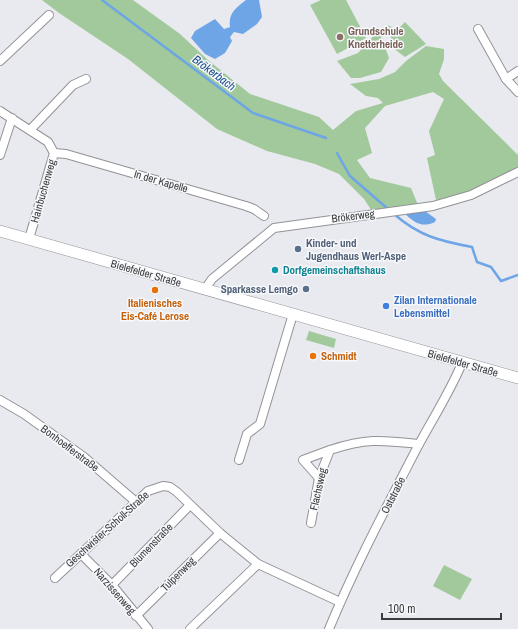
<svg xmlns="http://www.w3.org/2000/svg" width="518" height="629" viewBox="0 0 518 629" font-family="'Archivo Narrow',sans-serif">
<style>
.green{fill:#a1c99b}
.water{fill:#6da5e6}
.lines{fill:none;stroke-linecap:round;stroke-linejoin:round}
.stream{stroke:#6da5e6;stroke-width:2.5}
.street-casing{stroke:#929397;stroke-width:10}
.secondary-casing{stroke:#929397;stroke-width:12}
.street{stroke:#fff;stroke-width:8}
.secondary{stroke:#fff;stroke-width:11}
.education-dot{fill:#8d6e63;stroke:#f7f8fc;stroke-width:1.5}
.service-dot{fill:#5c6f8a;stroke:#f7f8fc;stroke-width:1.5}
.culture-dot{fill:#0f9aa8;stroke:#f7f8fc;stroke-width:1.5}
.food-dot{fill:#e8710a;stroke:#f7f8fc;stroke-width:1.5}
.shop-dot{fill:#3f7fe0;stroke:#f7f8fc;stroke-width:1.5}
.labels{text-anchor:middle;stroke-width:3;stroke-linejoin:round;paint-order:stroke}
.education-label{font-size:11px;font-weight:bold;fill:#785e54;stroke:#f7f8fc;text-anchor:start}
.street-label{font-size:11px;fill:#3a3b3c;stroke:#f7f8fc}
.service-label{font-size:11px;font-weight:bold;fill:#4e5e75;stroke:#f7f8fc;text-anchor:start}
.culture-label{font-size:11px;font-weight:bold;fill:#0d838f;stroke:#f7f8fc;text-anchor:start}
.shop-label{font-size:11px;font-weight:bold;fill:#366cbe;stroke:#f7f8fc;text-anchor:start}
.food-label{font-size:11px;font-weight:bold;fill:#c56008;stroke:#f7f8fc}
.water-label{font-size:12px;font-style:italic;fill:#164e8a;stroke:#f7f8fc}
</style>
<rect width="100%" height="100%" fill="#e9eaef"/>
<g class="green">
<polygon points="42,0 133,0 180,34 208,60 250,94 319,117 333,130 356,111 383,103 378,98 366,96 350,84 379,79 395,72 406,61 426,46 444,49 444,59 439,74 443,81 518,155 518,169 471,193 436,200 427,158 435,155 429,131 444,99 433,92 385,106 365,128 372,153 357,160 370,178 411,188 418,205 372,211 364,199 339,174 315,164 267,151 217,129 128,59 59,13"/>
<polygon points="321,0 346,0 366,38 337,54 310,5"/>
<polygon points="405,22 426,44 405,57 393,48 388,25 397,30"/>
<polygon points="377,32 380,34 389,58 381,72 360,78 351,78 337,61 358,53"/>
<polygon points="309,331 336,339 334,348 306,340"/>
<polygon points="444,565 472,579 460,600 433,586"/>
</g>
<g class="water">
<path d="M246,0H259L262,17L257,24L243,34L234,32L230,37L232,41L225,53L215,59L205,54L191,38L195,31L215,19L224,29L230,27C228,13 236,8 246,0Z"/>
<path d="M425,211L436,219L435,222C422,228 415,223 405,214Z"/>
</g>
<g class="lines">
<g class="stream">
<polyline points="102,0 253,113 326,138"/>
<polyline points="337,153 350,176 388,209"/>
<path d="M394,214C419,236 440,241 472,247L477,262L491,267L501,281L518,275"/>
</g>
<g class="street-casing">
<g id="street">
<polyline points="478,29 506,79 518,71"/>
<polyline points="0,61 49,15"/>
<polyline points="506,79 518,92"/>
<polyline points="0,111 48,142 54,153 29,239"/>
<polyline points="30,130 73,85 86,79"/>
<polyline points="54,153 66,154 246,206 254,209 264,216"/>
<polyline points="0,155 12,118"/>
<polyline points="205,289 212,279 274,228 433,206 471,195 518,172"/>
<polyline points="0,400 24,414 84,457 136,502"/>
<polyline points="239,460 247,434 260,424 293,314"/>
<polyline points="319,478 303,460 330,450"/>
<path d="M311,523L319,478L330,450C367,438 381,440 419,444"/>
<polyline points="81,554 112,585 148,629"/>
<polyline points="55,578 148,491 163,486 170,487 177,492 220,533 258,564 340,602"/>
<polyline points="112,585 190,505"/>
<polyline points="136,616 220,533"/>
<polyline points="190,629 258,564"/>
<path d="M329,629C355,566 387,506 418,446C433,418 450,392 462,363"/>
</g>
</g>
<g class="secondary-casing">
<polyline id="secondary" points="0,231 518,378"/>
</g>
<use href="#street" class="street"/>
<use href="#secondary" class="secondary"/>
</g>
<circle class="education-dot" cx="340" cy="37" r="4"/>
<g class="service-dot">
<circle cx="298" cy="249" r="4"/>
<circle cx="306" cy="289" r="4"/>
</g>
<circle class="culture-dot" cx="275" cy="270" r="4"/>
<g class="food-dot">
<circle cx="155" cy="290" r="4"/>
<circle cx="313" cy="356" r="4"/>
</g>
<circle class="shop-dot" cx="386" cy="306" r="4"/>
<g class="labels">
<g class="education-label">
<text x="348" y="35">Grundschule<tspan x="348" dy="13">Knetterheide</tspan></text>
</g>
<g class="street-label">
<text transform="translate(161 181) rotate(16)" y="4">In der Kapelle</text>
<text transform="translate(43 191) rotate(-74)" y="4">Hainbuchenweg</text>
<text transform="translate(353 216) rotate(-7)" y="4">Brökerweg</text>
<text transform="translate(146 273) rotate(16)" y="4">Bielefelder Straße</text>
<text transform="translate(463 363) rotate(16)" y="4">Bielefelder Straße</text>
<text transform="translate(70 448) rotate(37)" y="4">Bonhoefferstraße</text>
<text transform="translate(318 489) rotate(-77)" y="4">Flachsweg</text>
<text transform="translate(393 495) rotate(-63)" y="4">Oststraße</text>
<text transform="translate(107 529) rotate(-42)" y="4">Geschwister-Scholl-Straße</text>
<text transform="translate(151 545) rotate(-46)" y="4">Blumenstraße</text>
<text transform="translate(178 574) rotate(-45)" y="4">Tulpenweg</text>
<text transform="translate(115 591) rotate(49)" y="4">Narzissenweg</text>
</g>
<g class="service-label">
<text x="306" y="247">Kinder- und<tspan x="306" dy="13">Jugendhaus Werl-Aspe</tspan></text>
<text x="298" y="293" text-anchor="end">Sparkasse Lemgo</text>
</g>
<g class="culture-label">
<text x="283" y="274">Dorfgemeinschaftshaus</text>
</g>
<g class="shop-label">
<text x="394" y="304">Zilan Internationale<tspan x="394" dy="13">Lebensmittel</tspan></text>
</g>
<g class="food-label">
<text x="155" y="307">Italienisches<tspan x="155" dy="13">Eis-Café Lerose</tspan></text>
<text x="321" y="360" text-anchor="start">Schmidt</text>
</g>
<g class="water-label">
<text transform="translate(214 73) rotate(37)" y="4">Brökerbach</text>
</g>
</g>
<path d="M382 613v6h119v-6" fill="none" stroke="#3a3b3c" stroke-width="2"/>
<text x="388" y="613" font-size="12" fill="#3a3b3c" stroke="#f7f8fc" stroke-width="3" paint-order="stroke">100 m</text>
</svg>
